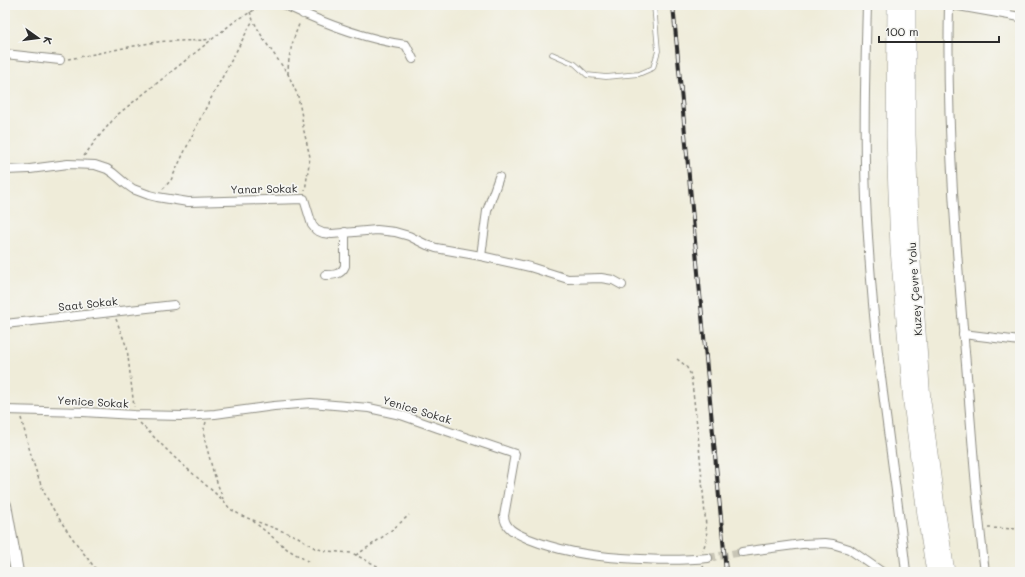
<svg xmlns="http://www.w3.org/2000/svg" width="1025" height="577" viewBox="0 0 1025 577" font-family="Mali,sans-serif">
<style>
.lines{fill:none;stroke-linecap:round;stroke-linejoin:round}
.street-tunnel{stroke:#c8c5b6;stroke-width:8;stroke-dasharray:8 4;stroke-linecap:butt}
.lane-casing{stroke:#8d8c82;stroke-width:5.5}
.street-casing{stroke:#8d8c82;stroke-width:10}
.secondary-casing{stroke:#8d8c82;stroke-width:14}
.highway-casing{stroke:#8d8c82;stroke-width:16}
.path{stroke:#8d8c82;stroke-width:1.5;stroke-dasharray:3 3;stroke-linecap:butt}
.lane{stroke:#fff;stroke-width:4}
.street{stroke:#fff;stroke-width:8}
.secondary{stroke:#fff;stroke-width:12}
.highway{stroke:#fff;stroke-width:15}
.rail-casing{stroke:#2b2b2b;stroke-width:4}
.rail{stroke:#f6f6f2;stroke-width:2.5;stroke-dasharray:8;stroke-linecap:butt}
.labels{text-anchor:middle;stroke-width:3.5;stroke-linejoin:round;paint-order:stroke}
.street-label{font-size:11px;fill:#2b2b2b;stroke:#f6f6f2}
</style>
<rect width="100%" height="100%" fill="#f6f6f2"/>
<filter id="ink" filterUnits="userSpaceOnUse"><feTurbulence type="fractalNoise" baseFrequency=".025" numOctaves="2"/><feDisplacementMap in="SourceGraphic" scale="8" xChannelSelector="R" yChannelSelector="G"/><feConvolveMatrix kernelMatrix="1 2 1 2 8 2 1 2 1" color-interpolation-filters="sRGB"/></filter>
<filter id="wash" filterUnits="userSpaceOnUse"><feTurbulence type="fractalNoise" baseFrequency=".012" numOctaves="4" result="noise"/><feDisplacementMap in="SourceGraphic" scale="16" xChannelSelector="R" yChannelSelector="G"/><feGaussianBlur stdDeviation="0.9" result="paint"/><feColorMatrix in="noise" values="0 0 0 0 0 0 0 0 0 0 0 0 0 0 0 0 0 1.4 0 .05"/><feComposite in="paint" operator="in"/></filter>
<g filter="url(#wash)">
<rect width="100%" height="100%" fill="#efecd9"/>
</g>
<g filter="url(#ink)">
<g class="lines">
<polyline class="street-tunnel" points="708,558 742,552"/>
<g class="lane-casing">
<polyline id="lane" points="552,54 575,64 587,75 606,77 639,74 653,68 658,51 654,5"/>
</g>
<g class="street-casing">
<g id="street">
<path d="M285,5C323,23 364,39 406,45L413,59"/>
<path d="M867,5C865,77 863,148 867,220C870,272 874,325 881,377C889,442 899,507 906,572"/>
<path d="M949,5C946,125 956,245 966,364C972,434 976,503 985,572"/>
<polyline points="953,5 1020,17"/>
<polyline points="303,14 307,5"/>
<polyline points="5,54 60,60"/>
<polyline points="5,170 30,169 68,164 95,165 107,169 113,173 126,184 133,189 149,195 157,197 188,202 304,199 312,225 316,230 323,233 332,234 377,230 395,232 409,236 427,245 436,248 481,256 530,267 568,279 601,278 613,280 622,285"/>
<polyline points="481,256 487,211 499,177"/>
<path d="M325,275C334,275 341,275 345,266V232"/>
<polyline points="5,324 174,305"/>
<polyline points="963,334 1020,341"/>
<path d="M5,410L83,412L134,415L183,416L215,414L274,406L311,403L369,408L401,415L438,428L515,454L504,516C505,530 518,534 529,539C559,551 590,556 622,558C651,560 679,561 708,558"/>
<polyline points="742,552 802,544 825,543 833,544 849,549 882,572"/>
</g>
</g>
<g class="secondary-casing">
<polyline id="secondary" points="5,505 17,572"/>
</g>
<g class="highway-casing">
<g id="highway">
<polyline points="895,5 894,136 898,249 911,402 925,515 934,572"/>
<polyline points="908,5 908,135 912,249 923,401 938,514 947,572"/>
</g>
</g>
<g class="path">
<polyline points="250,12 253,20 264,40 288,74 298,96 302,117 303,127 310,157 305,191"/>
<path d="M68,59C97,54 126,47 156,42C174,40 192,42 211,39"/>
<path d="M288,74C288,55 293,39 300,22"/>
<polyline points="84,156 96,140 117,115 235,21 263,5"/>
<polyline points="163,189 171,180 201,117 253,20"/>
<polyline points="116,319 127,348 134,407"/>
<polyline points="677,359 686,366 691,375 698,434 707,538 703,550"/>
<path d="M21,418C28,443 34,470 45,494C59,522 79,547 98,572"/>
<polyline points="206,422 204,429 204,437 213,471 223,499"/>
<polyline points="140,423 174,457 224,501 230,509 242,516 298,537 315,548 326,551 352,553 389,572"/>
<polyline points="253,521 287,549 309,562"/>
<polyline points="988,528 1020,529"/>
<path d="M356,555C375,543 393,530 409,515"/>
<polyline points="703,566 705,572"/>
</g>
<use href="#lane" class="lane"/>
<use href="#street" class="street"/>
<use href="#secondary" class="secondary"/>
<use href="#highway" class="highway"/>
<g class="rail-casing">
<polyline id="rail" points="673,5 726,572"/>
</g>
<use href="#rail" class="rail"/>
</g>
</g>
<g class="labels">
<g class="street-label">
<text transform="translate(264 189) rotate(-1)" y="4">Yanar Sokak</text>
<text transform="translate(915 289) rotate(-94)" y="4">Kuzey Çevre Yolu</text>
<text transform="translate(88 304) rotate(-6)" y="4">Saat Sokak</text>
<text transform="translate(93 402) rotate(3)" y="4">Yenice Sokak</text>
<text transform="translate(417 410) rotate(17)" y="4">Yenice Sokak</text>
</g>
</g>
<rect width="1025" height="577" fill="none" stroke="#f6f6f2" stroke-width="20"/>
<g transform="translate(38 38) rotate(104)" stroke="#f6f6f2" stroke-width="3" paint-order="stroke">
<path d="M0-3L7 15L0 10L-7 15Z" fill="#2b2b2b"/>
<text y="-6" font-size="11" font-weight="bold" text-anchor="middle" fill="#2b2b2b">K</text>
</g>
<path d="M879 36v6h120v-6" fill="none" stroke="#2b2b2b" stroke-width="2"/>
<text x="885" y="36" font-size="12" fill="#2b2b2b" stroke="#f6f6f2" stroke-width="3" paint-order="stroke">100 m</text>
</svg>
